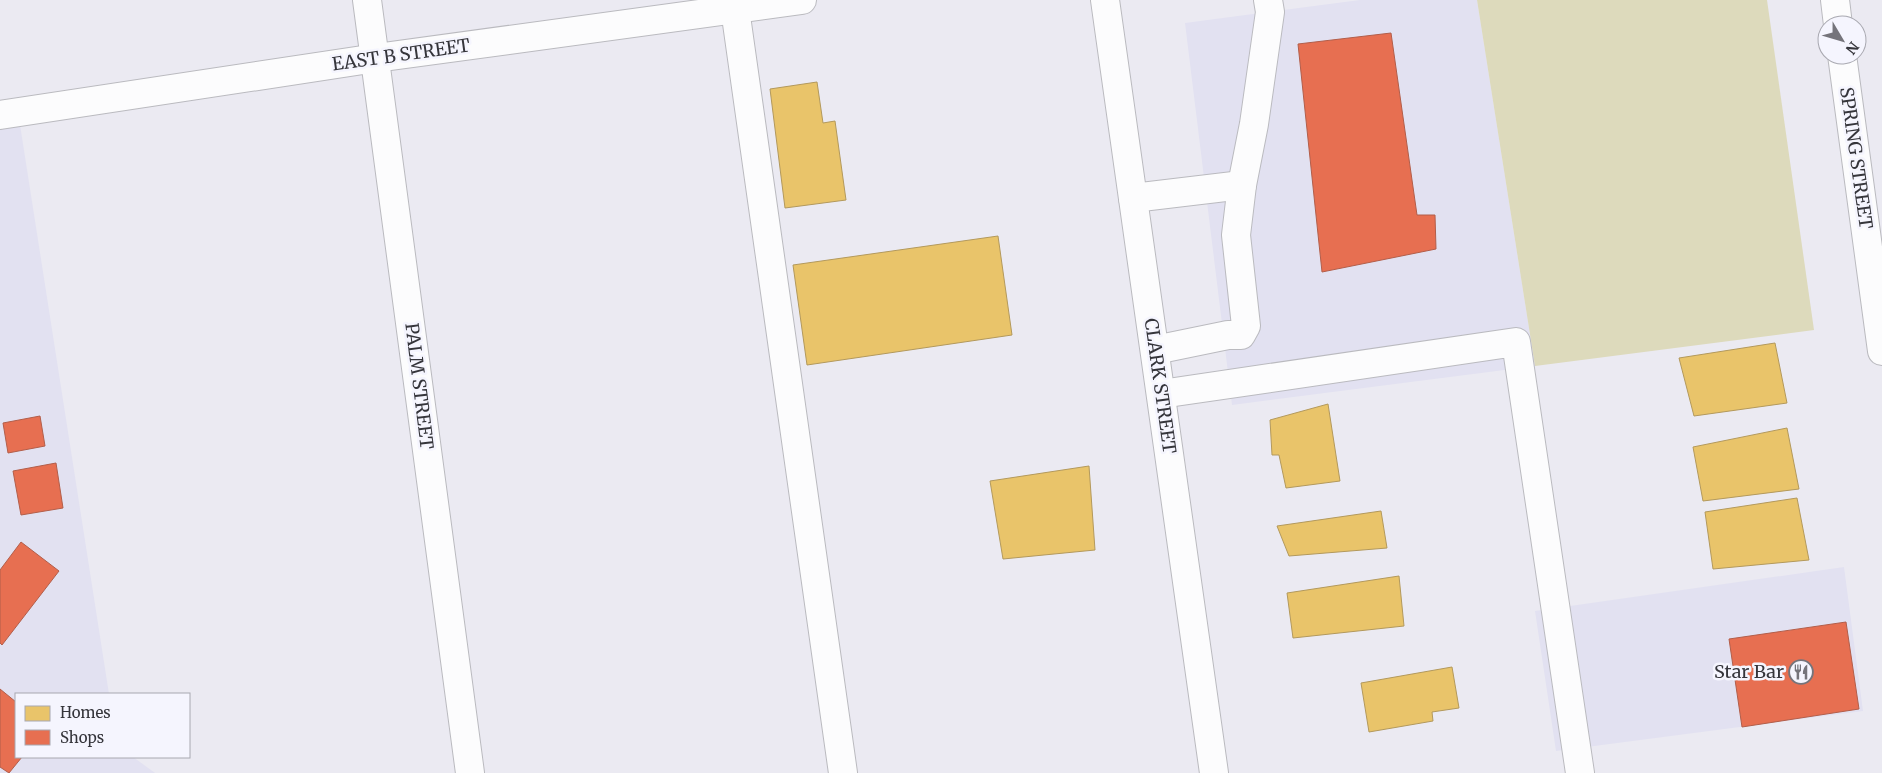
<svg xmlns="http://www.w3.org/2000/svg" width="1882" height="773" viewBox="0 0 1882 773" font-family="Merriweather,serif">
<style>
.built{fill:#e2e1f1}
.green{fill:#dddabc}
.homes{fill:#e9c46a;stroke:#b3995c}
.shops{fill:#e76f51;stroke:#b25e4a}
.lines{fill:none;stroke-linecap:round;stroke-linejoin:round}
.minor-casing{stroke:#bababf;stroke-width:30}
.minor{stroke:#fcfcfd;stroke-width:28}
.labels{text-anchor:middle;stroke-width:5;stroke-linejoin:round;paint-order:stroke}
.street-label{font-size:18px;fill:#35353b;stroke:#f5f5fe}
.poi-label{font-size:18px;fill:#35353b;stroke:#f5f5fe;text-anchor:end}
</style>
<rect width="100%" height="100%" fill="#ebeaf2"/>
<g class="built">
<polygon points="1360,0 1477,0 1535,366 1232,405 1185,23"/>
<polygon points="18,112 109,694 16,694 16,757 133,757 155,773 0,773 0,115"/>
<polygon points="1844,567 1863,711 1556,751 1535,611"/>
</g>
<polygon class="green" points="1477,0 1767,0 1814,330 1535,366"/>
<g class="homes">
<polygon points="817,82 823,123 835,121 846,200 785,208 770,89"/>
<polygon points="998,236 1012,335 807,365 793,265"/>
<polygon points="1775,343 1787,403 1694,416 1679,358"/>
<polygon points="1328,404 1340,481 1286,488 1279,455 1272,455 1270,420"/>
<polygon points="1787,428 1799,489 1703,501 1693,447"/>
<polygon points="1089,466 1095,550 1003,559 990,481"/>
<polygon points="1797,498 1809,560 1713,569 1705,512"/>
<polygon points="1381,511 1387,548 1289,556 1277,526"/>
<polygon points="1399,576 1404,626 1293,638 1287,593"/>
<polygon points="1452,667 1459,708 1432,712 1433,721 1369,732 1361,683"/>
</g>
<g class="shops">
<polygon points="1391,33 1417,215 1435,215 1436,249 1322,272 1298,44"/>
<polygon points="40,416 45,446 8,453 3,423"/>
<polygon points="56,463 63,508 21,515 13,471"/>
<polygon points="21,542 59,571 2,645 0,643 0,570"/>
<polygon points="1846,622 1859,709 1742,727 1729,639"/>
<polygon points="0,689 16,702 16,757 22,757 9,773 0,767"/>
</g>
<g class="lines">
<g class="minor-casing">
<g id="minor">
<polyline points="367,0 470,773"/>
<polyline points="1105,0 1214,773"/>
<polyline points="1835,0 1838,25"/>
<polyline points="735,9 843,773"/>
<polyline points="1842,55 1882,351"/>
<polyline points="0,115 376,58 802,0"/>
<polyline points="1133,198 1242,185"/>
<polyline points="1155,350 1228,335 1241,335 1246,326 1236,235 1242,185 1254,124 1270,12 1268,0"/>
<polyline points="1161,394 1516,342 1580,773"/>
</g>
</g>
<use href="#minor" class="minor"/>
</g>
<defs>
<g id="restaurant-ring" transform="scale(1.25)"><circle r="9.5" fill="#f5f5fe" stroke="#75747b" stroke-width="1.5"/><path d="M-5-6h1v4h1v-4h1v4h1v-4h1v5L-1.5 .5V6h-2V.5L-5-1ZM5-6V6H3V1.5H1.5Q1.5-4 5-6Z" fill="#75747b"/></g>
</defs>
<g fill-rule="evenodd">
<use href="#restaurant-ring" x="1801" y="672"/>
</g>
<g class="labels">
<g class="street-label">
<text transform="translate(401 55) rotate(-8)" y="6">EAST B STREET</text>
<text transform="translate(1856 158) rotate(82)" y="6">SPRING STREET</text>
<text transform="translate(419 386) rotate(83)" y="6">PALM STREET</text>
<text transform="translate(1160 386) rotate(82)" y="6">CLARK STREET</text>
</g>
<g class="poi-label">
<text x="1784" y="678">Star Bar</text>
</g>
</g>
<rect x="15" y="693" width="175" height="65" fill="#f5f5fe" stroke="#a8a8b0"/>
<rect x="25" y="706" width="25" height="15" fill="#e9c46a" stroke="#a8a8b0"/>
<text x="60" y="718" font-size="15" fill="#35353b">Homes</text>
<rect x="25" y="730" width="25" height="15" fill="#e76f51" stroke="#a8a8b0"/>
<text x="60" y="743" font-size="15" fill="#35353b">Shops</text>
<g transform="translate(1842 40) rotate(128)"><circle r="24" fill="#f5f5fe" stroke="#a8a8b0"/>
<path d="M0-4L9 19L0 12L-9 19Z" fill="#75747b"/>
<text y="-8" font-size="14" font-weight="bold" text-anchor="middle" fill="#35353b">N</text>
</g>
</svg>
